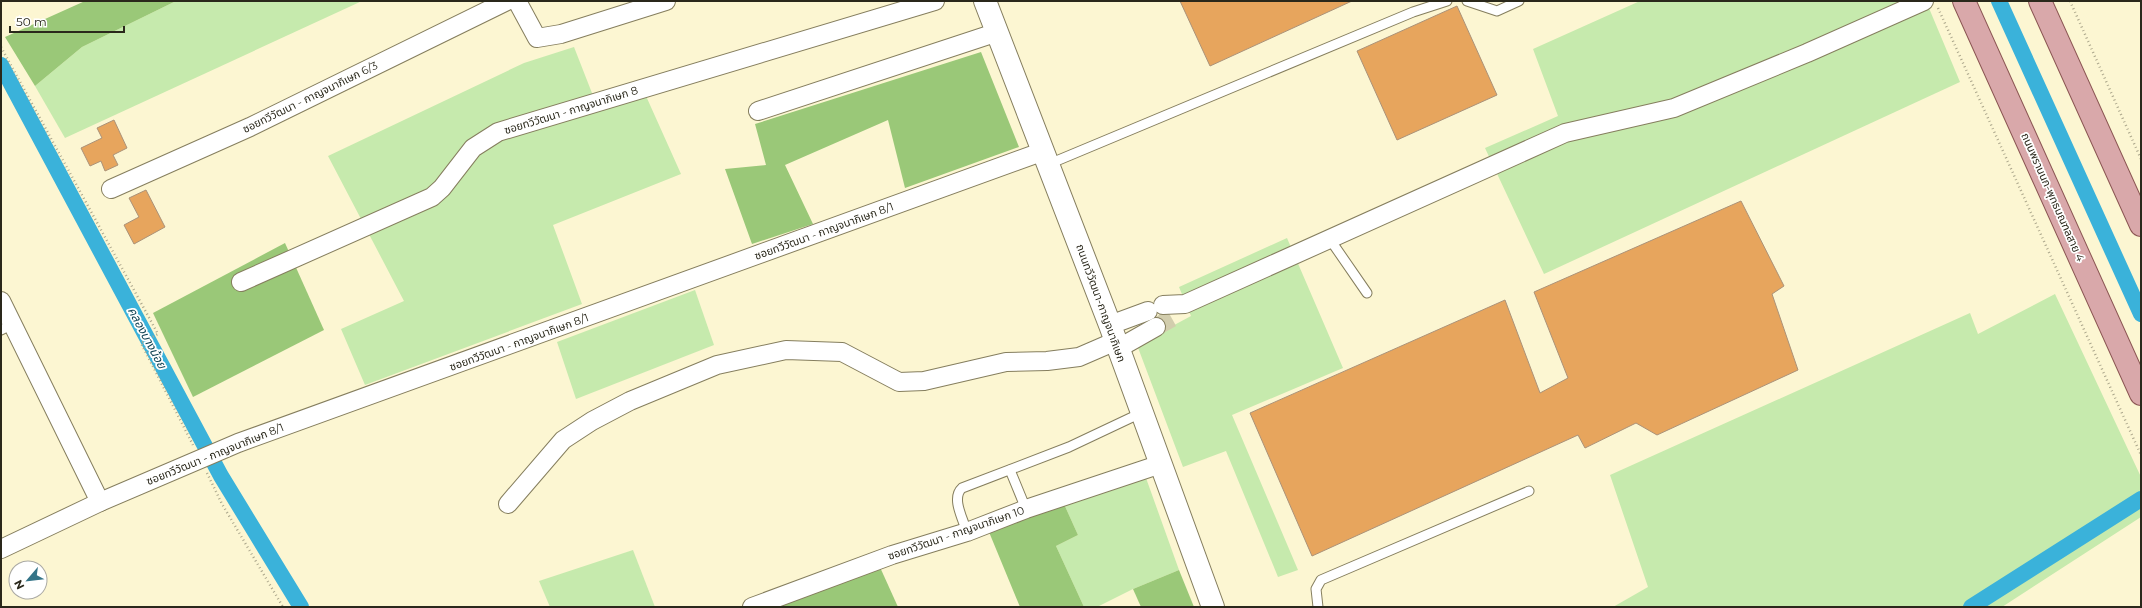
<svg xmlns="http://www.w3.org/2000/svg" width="2142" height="608" viewBox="0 0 2142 608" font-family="Montserrat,'Noto Sans Thai',sans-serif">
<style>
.green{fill:#c6eaad}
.forest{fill:#9ac878}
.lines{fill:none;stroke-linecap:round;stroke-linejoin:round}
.canal{stroke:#3ab2da;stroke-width:16}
.building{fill:#e7a55d;stroke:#ab9278}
.street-tunnel{stroke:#d2cdad;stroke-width:18;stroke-dasharray:18 9;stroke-linecap:butt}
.lane-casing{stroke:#857e5e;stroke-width:11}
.street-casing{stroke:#857e5e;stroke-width:20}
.secondary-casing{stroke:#857e5e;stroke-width:24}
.primary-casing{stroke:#8b5653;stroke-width:24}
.path{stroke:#ada88d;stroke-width:2.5;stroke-dasharray:1 3;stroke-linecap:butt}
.lane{stroke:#fff;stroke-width:9}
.street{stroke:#fff;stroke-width:18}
.secondary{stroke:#fff;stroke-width:22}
.primary{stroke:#d9a8aa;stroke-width:22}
.labels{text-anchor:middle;stroke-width:3.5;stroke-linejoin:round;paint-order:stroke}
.street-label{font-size:11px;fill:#2a281b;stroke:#fff}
.water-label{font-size:12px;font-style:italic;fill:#0f4253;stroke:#fff}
</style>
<rect width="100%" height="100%" fill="#fcf6d2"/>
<g class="green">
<polygon points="176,1 362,1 65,138 35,86 82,47"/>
<polygon points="1640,1 1926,1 1960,82 1544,274 1485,148 1558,116 1533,49"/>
<polygon points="574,47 599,111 646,96 681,174 553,225 582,304 365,385 341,329 404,301 328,156 524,63"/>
<polygon points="1287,238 1343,368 1232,415 1298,570 1278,577 1226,451 1183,467 1137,345 1191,316 1179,287"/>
<polygon points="695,290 714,345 576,399 557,342"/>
<polygon points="2055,294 2141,477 2141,517 2002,607 1613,607 1648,587 1610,475 1970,313 1978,334"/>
<polygon points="1146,478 1179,570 1133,589 1097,607 1084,607 1056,546 1078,535 1064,504"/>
<polygon points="633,550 655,607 550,607 539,581"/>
</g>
<g class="forest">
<polygon points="85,1 176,1 82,47 35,86 5,37"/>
<polygon points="981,52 1019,147 905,188 888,120 785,165 813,224 752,244 725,169 766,165 755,124"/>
<polygon points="285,243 324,330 193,397 153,313"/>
<polygon points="1064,504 1078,535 1056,546 1084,607 1020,607 989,532"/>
<polygon points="879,565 898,607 779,607"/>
<polygon points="1179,570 1194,607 1141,607 1133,589"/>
</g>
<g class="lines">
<g class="canal">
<polyline points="1999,1 2141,314"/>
<polyline points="1,65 221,476 301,607"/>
<polyline points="1971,607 2141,499"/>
</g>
</g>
<g class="building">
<polygon points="1180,1 1352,1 1210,66"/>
<polygon points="1457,6 1497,95 1397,140 1357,51"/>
<polygon points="114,120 127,148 113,155 118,165 105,171 101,161 90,166 81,148 102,138 97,128"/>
<polygon points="146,190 165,227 134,244 124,225 139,217 129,198"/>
<polygon points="1741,201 1784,286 1772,294 1798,370 1657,435 1636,423 1585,448 1578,435 1312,556 1250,413 1505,300 1540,393 1568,378 1534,292"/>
</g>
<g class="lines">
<polyline class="street-tunnel" points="1156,327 1172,318"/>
<g class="lane-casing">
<g id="lane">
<polyline points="1467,1 1497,11 1519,1"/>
<polyline points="1049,164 1413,12 1447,1"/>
<polyline points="1329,238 1367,293"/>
<polyline points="1,330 13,324"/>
<polyline points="1010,470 1026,509"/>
<path d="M967,532C963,519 951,498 962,488L1069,447L1141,413"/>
<polyline points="1318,607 1316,589 1321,580 1529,491"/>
</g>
</g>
<g class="street-casing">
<g id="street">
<polyline points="517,1 537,38 561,34 666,1"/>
<polyline points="758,111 998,32"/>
<polyline points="111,189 250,127 507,1"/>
<polyline points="241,282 432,197 442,188 473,148 498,132 935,1"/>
<polyline points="1,301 100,502"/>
<polyline points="1163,305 1185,304 1565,133 1674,108 1807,53 1924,1"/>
<polyline points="1110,325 1148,311"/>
<polyline points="1119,348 1156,327"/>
<polyline points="508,504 563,440 592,421 630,401 717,365 786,350 842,352 899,382 924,381 1006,362 1047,361 1079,357 1116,341"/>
<polyline points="1,549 100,502 238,443 1044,151"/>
<polyline points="752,607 892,555 967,532 1026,509 1161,464"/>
</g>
</g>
<g class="secondary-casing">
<polyline id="secondary" points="985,1 1110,325 1213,607"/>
</g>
<g class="primary-casing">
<g id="primary">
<polyline points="1964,1 2141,394"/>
<polyline points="2040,1 2141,225"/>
</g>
</g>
<g class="path">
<polyline points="2070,1 2141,159"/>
<polyline points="1938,8 2141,455"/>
<polyline points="1,47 158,334 141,343 193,445"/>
<polyline points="207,473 222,504 283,607"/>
</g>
<use href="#lane" class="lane"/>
<use href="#street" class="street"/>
<use href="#secondary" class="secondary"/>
<use href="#primary" class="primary"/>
</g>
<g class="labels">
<g class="street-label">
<text transform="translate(310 97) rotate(-26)" y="4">ซอยทวีวัฒนา - กาญจนาภิเษก 6/3</text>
<text transform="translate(571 110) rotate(-17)" y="4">ซอยทวีวัฒนา - กาญจนาภิเษก 8</text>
<text transform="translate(2053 197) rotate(66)" y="4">ถนนพรานนก-พุทธมณฑลสาย 4</text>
<text transform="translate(824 231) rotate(-20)" y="4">ซอยทวีวัฒนา - กาญจนาภิเษก 8/1</text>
<text transform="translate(1101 303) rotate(70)" y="4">ถนนทวีวัฒนา-กาญจนาภิเษก</text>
<text transform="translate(519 342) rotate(-20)" y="4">ซอยทวีวัฒนา - กาญจนาภิเษก 8/1</text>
<text transform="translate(215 454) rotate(-22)" y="4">ซอยทวีวัฒนา - กาญจนาภิเษก 8/1</text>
<text transform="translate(956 533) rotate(-19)" y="4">ซอยทวีวัฒนา - กาญจนาภิเษก 10</text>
</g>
<g class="water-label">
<text transform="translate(147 338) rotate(62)" y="4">คลองบางน้อย</text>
</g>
</g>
<rect width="2142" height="608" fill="none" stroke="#2a281b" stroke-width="4"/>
<g transform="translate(28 580) rotate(242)"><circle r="19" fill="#ffffff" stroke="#aaa9a4"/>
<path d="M0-3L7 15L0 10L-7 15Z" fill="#347488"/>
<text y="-6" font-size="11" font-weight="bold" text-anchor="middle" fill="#2a281b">N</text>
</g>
<path d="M10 26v6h114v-6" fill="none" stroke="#2a281b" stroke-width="2"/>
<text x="16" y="26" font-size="12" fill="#2a281b" stroke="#ffffff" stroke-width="3" paint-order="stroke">50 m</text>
</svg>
